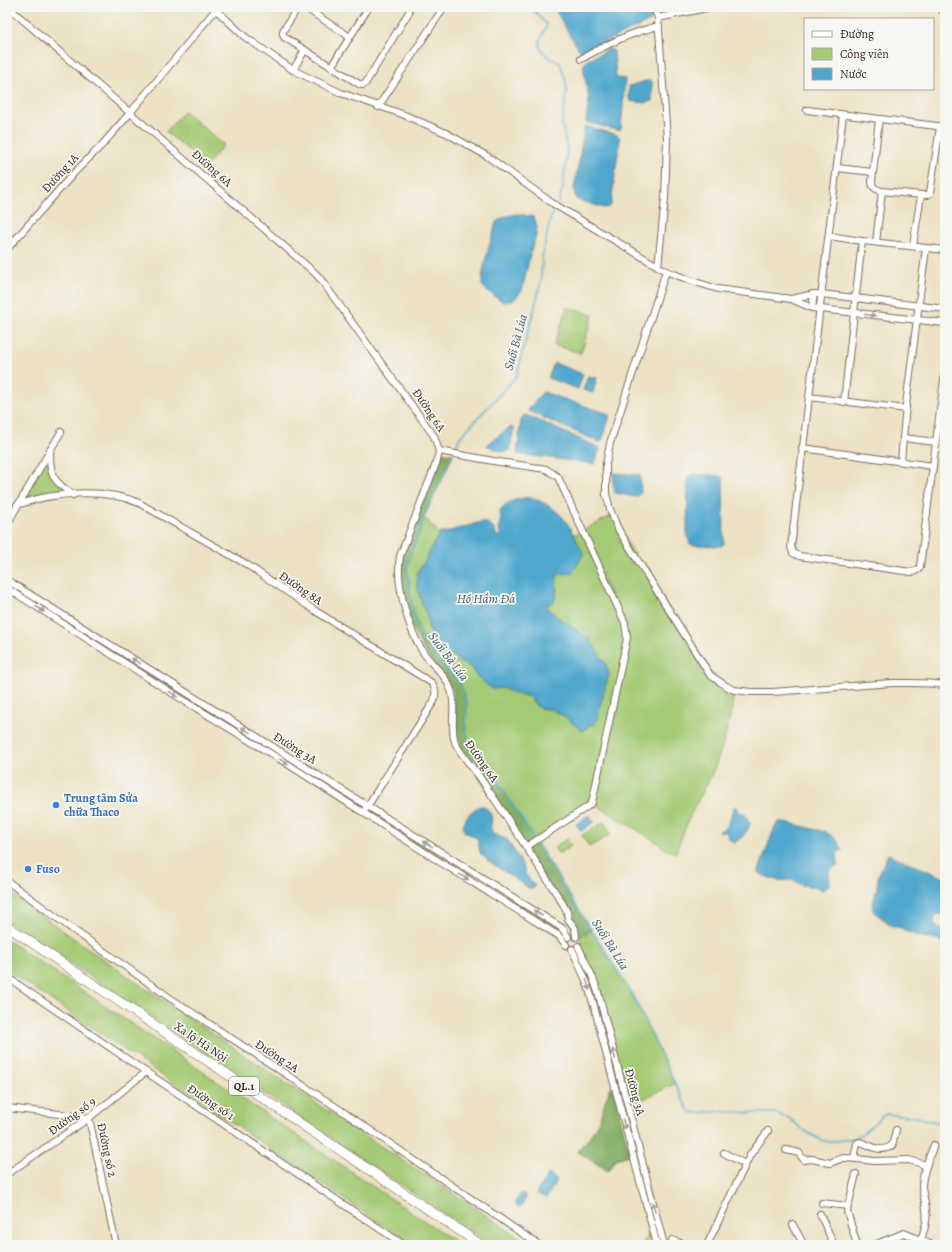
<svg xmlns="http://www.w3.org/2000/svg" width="952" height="1252" viewBox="0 0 952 1252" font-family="Alegreya,serif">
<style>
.green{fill:#a4ca74;stroke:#707a49}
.forest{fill:#83ae66;stroke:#5f6c42}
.water{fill:#50a7cd;stroke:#466876}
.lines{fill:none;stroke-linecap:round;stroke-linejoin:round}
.stream{stroke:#50a7cd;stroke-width:1.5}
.minor-casing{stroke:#796a57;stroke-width:8}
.highway-casing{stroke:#796a57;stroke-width:10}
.minor{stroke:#fff;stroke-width:6}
.highway{stroke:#fff;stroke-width:9}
.oneway{fill:#a79f9a}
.shop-dot{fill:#3f7fe0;stroke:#f6f6f2;stroke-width:1.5}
.labels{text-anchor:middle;stroke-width:3.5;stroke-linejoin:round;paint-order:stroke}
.shield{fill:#f6f6f2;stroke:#73675e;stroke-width:1}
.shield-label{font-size:11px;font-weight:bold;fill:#3b2a1e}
.street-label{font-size:12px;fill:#3b2a1e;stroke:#f6f6f2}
.shop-label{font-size:12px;font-weight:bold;fill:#366cbe;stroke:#f6f6f2;text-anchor:start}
.water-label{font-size:13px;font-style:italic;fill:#435c64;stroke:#f6f6f2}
</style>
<rect width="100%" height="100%" fill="#f6f6f2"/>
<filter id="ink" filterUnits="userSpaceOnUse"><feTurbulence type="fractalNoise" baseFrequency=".025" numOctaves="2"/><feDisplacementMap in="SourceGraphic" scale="8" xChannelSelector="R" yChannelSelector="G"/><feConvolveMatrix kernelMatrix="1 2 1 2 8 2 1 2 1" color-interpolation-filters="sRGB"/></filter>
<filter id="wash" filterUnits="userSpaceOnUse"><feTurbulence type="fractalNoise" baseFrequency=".012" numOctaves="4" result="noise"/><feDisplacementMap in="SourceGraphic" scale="16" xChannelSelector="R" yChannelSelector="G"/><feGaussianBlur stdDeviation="0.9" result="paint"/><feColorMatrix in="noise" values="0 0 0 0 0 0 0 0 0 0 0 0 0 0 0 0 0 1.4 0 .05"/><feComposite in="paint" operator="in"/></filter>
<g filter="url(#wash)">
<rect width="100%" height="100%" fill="#ece1c2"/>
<g class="green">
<polygon points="184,111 224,145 207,165 166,132"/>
<polygon points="567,307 593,315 581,353 554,345"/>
<polygon points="49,455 49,469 68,493 21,502"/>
<path d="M611,516L700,663L734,691C731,722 722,752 709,780C704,790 698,800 693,810C686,824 681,839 676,853L663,848L660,844L593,803L535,840L497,780L470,744L466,731V718L461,684L437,659L425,641L418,628L413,609L407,568L411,553L420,531L424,517L440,534L435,541L426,559L422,604L427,616L428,627L436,641L460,662L471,667L475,674L486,684L529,697L536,706L546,709H551L567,718L582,731L592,724L589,639L552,614C549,611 546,609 548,604L552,603L557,591L556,577L557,574L569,573L582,551L574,535L581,531L629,638L584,530Z"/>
<polygon points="7,583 352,800 351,802 7,585"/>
<polygon points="383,819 560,930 565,936 564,939 381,821"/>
<polygon points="604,822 611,834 589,847 582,835"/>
<polygon points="567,839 571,846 558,854 554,847"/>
<path d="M7,891C178,1014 355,1129 531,1245H491L7,921Z"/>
<polygon points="592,930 633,996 675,1084 630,1105 581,946 582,942 580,937"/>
<polygon points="7,940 460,1245 412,1245 7,970"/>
<polygon points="578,950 590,979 595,993 622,1096 620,1097 576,951"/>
<polygon points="623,1099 661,1245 660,1245 620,1100"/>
<polygon points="651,1231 655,1245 641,1245"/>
</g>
<g class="forest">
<polygon points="440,452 453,454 444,475 424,517 420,531 411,553 407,568 413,609 418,628 425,641 437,659 461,684 467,704 466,731 470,744 497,780 591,929 579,936 573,933 570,918 456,742 453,690 425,652 411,626 401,577 402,557"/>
<path d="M612,1086L630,1155L615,1159L608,1171L577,1151C593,1135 600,1122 605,1101C607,1096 609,1094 609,1089Z"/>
</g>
<g class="water">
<path d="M554,7H652C653,13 655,16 650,21L585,51H580L562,22Z"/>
<polygon points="609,49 614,51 616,78 625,79 621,129 617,130 586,122 589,100 583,66 586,61"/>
<polygon points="646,81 652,81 652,101 645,103 630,101 629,99 629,86"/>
<polygon points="585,126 618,135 620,139 611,205 609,207 604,208 576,199 574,189"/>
<path d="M518,214L534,217L537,226L536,236L531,251L522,291L513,301L503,302L487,291L482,285C482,263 491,243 496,222L506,216Z"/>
<polygon points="554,363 583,374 578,389 548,378"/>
<polygon points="588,376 597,378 593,393 583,390"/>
<polygon points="543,392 609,414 609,419 602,441 599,442 528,411 539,396"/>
<polygon points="526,415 600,448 595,464 517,454 521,420 523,416"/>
<polygon points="511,427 514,428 509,451 503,452 486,445"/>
<polygon points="613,473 640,475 641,492 638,496 636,497 615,493 613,482"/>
<polygon points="695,474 720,476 723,478 724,544 721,546 693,545 690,544 687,533 688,478 690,475"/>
<path d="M531,497C564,511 567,521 582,551L583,555L573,572L564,574H558C554,583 560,594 553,603L548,604L547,609L589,639L606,664L609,674L595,725H589L582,731L567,718L551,709L539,708L529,697L512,692L505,689L500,688L493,689L489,687L475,674L471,667L460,662L436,641L428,627L427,616L422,604L417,587V573L426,559L435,541L440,534L481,522C491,522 494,529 497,537H500L499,525L501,520L500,510C508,500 519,499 531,497Z"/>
<path d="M480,806H484C504,822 475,830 507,839L523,866L526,875L535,886L534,888L531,889L527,887L487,860L480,853L478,839L464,831L463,827C465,817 471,810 480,806Z"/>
<path d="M737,806L739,812L745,814L750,823C747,832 744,837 736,841L734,844L730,840L726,832H719C730,825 730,819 733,808Z"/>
<polygon points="589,815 594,822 581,831 576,824"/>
<path d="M780,821L826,832L837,840L842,850L837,853L838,865L829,870L830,884L824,890L805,885L802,886C792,876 787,882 777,880C770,879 764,875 758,873L775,826Z"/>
<path d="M888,854L945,878V915L941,914L935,915L934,922L936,927L945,929V942C933,939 920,937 908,932C901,929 903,927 894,927L874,912L872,907L877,888L878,876Z"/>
<polygon points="548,1174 557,1180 546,1198 536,1193"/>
<polygon points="520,1194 524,1194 526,1198 523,1202 522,1206 519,1207 516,1205 515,1201 519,1198"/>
</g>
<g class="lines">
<g class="stream">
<path d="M531,7L547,25C545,30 542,35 540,40C537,51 551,59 560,63L565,77L567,89L562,125L567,149L563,187L558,204"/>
<polyline points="454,452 460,437 516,377 519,368 521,357 532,318 541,282 542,258 550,220 557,207"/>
<polyline points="452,456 444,475 424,517 420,531 411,553 407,568 413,609 418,628 425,641 437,659 461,684 467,704 466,731 470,744 497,780 534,839"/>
<polyline points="536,842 633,996 686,1106 690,1112 698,1113 722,1111 753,1113 774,1113 789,1118 803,1130 823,1141 836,1141 854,1138 862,1134 885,1114 911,1116 945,1124"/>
</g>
</g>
</g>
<g filter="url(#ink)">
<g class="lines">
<g class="minor-casing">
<g id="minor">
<path d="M8,7L315,273L322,281L434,436L439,451L437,461L400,556C395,583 408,629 423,652C431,664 443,672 449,685C458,703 449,725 455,742C459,753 476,771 483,782C510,822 537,863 563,904L567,912L568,919L575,928L576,937"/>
<polyline points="213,7 245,37 293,70 341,93 402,114 446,133 487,156 552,203 666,271 692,281 718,289 791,299 812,308 945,323"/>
<polyline points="298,7 283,31 283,34 284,37 359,84 363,85 365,84 409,12"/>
<polyline points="304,7 350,37"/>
<polyline points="654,7 658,18"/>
<polyline points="941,7 945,15"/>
<path d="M581,59C606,45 631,32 659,26"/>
<polyline points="331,67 369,7"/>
<polyline points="293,70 305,50"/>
<polyline points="378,107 444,7"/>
<polyline points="807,110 945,127"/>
<polyline points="843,115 791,547 793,553 799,556 911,572 916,571 920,567 945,372"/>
<polyline points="837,168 873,172"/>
<polyline points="882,191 921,195"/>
<polyline points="829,236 862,241 945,250"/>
<path d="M876,242L882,191C876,189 872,188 872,181L879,119"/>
<polyline points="913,246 921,195 927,195 930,193 940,127"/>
<polyline points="7,249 73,174 102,145 130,113 217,8"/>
<polyline points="658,266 665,199 667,138 658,18 711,7"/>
<path d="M666,271L610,443L606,464V494L610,509L618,529L710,675L726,686L734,690L751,692H773L892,683C910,683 928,682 945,685"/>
<polyline points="791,299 814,294 822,294 945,309"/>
<polyline points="812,308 814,294"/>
<polyline points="809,397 906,409"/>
<polyline points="844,402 862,241"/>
<polyline points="903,438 936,442"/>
<polyline points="802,448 933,466"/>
<path d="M50,450C50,476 51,479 73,495"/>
<polyline points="439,451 499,462 546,469 558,477 625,623 627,638 592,803 587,807 526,847"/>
<polyline points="901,461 906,405 926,248"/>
<path d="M17,505C53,492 104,488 139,503L246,564L317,612L432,683C436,689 436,693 434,701L365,810"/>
<polyline points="7,524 61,432"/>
<polyline points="7,580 562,928 568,937"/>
<polyline points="7,588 175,695 286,763 440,862 551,931 558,935 566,945"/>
<polyline points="7,881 75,931 170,998 336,1107 539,1245"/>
<polyline points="578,946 593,978 598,992 664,1245"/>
<polyline points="572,949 587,983 594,1006 618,1099 657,1245"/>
<polyline points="7,977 146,1072 404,1245"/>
<polyline points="7,1108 69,1115 89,1118 116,1245"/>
<polyline points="786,1150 799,1153 804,1160 812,1159 830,1163 843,1158 848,1158 875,1161 909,1160 926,1165"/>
<polyline points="724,1153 745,1164"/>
<path d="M854,1158L857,1143L860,1142C873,1146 878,1153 892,1146L896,1130"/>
<polyline points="7,1174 89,1118 146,1072"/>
<polyline points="822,1203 848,1206 847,1211 857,1245"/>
<polyline points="848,1206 850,1199 856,1174"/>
<polyline points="820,1214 834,1245"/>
<polyline points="793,1225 804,1245"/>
<polyline points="672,1240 686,1245"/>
<path d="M921,1240C924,1230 928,1220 926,1209C925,1202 923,1194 922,1187C922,1173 929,1158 934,1145"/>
<polyline points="707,1245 750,1155 768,1131"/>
<polyline points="874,1245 904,1233 932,1245"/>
</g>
</g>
<g class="highway-casing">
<polyline id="highway" points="7,926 481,1245"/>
</g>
<use href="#minor" class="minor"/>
<use href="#highway" class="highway"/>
</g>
<defs><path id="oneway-solid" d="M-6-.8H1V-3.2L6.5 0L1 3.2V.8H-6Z"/></defs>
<g class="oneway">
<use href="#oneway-solid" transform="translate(870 315) rotate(6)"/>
<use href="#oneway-solid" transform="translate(40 609) rotate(33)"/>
<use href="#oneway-solid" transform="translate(136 661) rotate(-148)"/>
<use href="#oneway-solid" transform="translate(173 694) rotate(33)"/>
<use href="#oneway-solid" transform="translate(246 730) rotate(-148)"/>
<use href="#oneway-solid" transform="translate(284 762) rotate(32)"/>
<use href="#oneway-solid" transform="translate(428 844) rotate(-148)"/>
<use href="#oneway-solid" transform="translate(464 877) rotate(31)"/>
<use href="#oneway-solid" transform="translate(538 913) rotate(-148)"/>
<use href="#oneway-solid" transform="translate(588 985) rotate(71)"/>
<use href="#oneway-solid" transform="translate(614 1054) rotate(-105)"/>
<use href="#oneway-solid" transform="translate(624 1124) rotate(75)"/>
<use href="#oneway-solid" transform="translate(654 1207) rotate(-105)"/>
</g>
</g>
<g class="shop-dot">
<circle cx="56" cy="805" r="4"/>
<circle cx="28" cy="869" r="4"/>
</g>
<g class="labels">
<rect class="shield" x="229" y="1077" width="30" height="18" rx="3"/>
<g class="shield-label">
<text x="244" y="1090">QL.1</text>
</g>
<g class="street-label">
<text transform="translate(212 168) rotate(41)" y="4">Đường 6A</text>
<text transform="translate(60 173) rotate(-48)" y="4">Đường 1A</text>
<text transform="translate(429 410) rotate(56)" y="4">Đường 6A</text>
<text transform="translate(301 588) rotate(34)" y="4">Đường 8A</text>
<text transform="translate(295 748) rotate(32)" y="4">Đường 3A</text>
<text transform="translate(482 761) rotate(55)" y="4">Đường 6A</text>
<text transform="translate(201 1042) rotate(34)" y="4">Xa lộ Hà Nội</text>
<text transform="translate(277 1056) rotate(33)" y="4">Đường 2A</text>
<text transform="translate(635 1092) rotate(75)" y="4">Đường 3A</text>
<text transform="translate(211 1102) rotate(34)" y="4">Đường số 1</text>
<text transform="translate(72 1116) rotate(-36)" y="4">Đường số 9</text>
<text transform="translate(107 1150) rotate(78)" y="4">Đường số 2</text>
</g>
<g class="shop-label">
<text x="64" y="802">Trung tâm Sửa<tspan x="64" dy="14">chữa Thaco</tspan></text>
<text x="36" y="873">Fuso</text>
</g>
<g class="water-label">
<text transform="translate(515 342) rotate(-75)" y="5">Suối Bà Lúa</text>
<text x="486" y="603">Hồ Hầm Đá</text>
<text transform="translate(449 656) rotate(53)" y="5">Suối Bà Lúa</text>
<text transform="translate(611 944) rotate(58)" y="5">Suối Bà Lúa</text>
</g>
</g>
<rect width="952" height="1252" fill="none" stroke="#f6f6f2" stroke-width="24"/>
<rect x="804" y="18" width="130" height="72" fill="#f6f6f2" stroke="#aba49d"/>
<rect x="812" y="31" width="20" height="6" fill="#ffffff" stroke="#aba49d"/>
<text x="840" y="38" font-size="12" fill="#3b2a1e">Đường</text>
<rect x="812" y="48" width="20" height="12" fill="#a4ca74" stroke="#aba49d"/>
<text x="840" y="58" font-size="12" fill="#3b2a1e">Công viên</text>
<rect x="812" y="68" width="20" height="12" fill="#50a7cd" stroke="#aba49d"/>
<text x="840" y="78" font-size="12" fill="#3b2a1e">Nước</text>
</svg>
